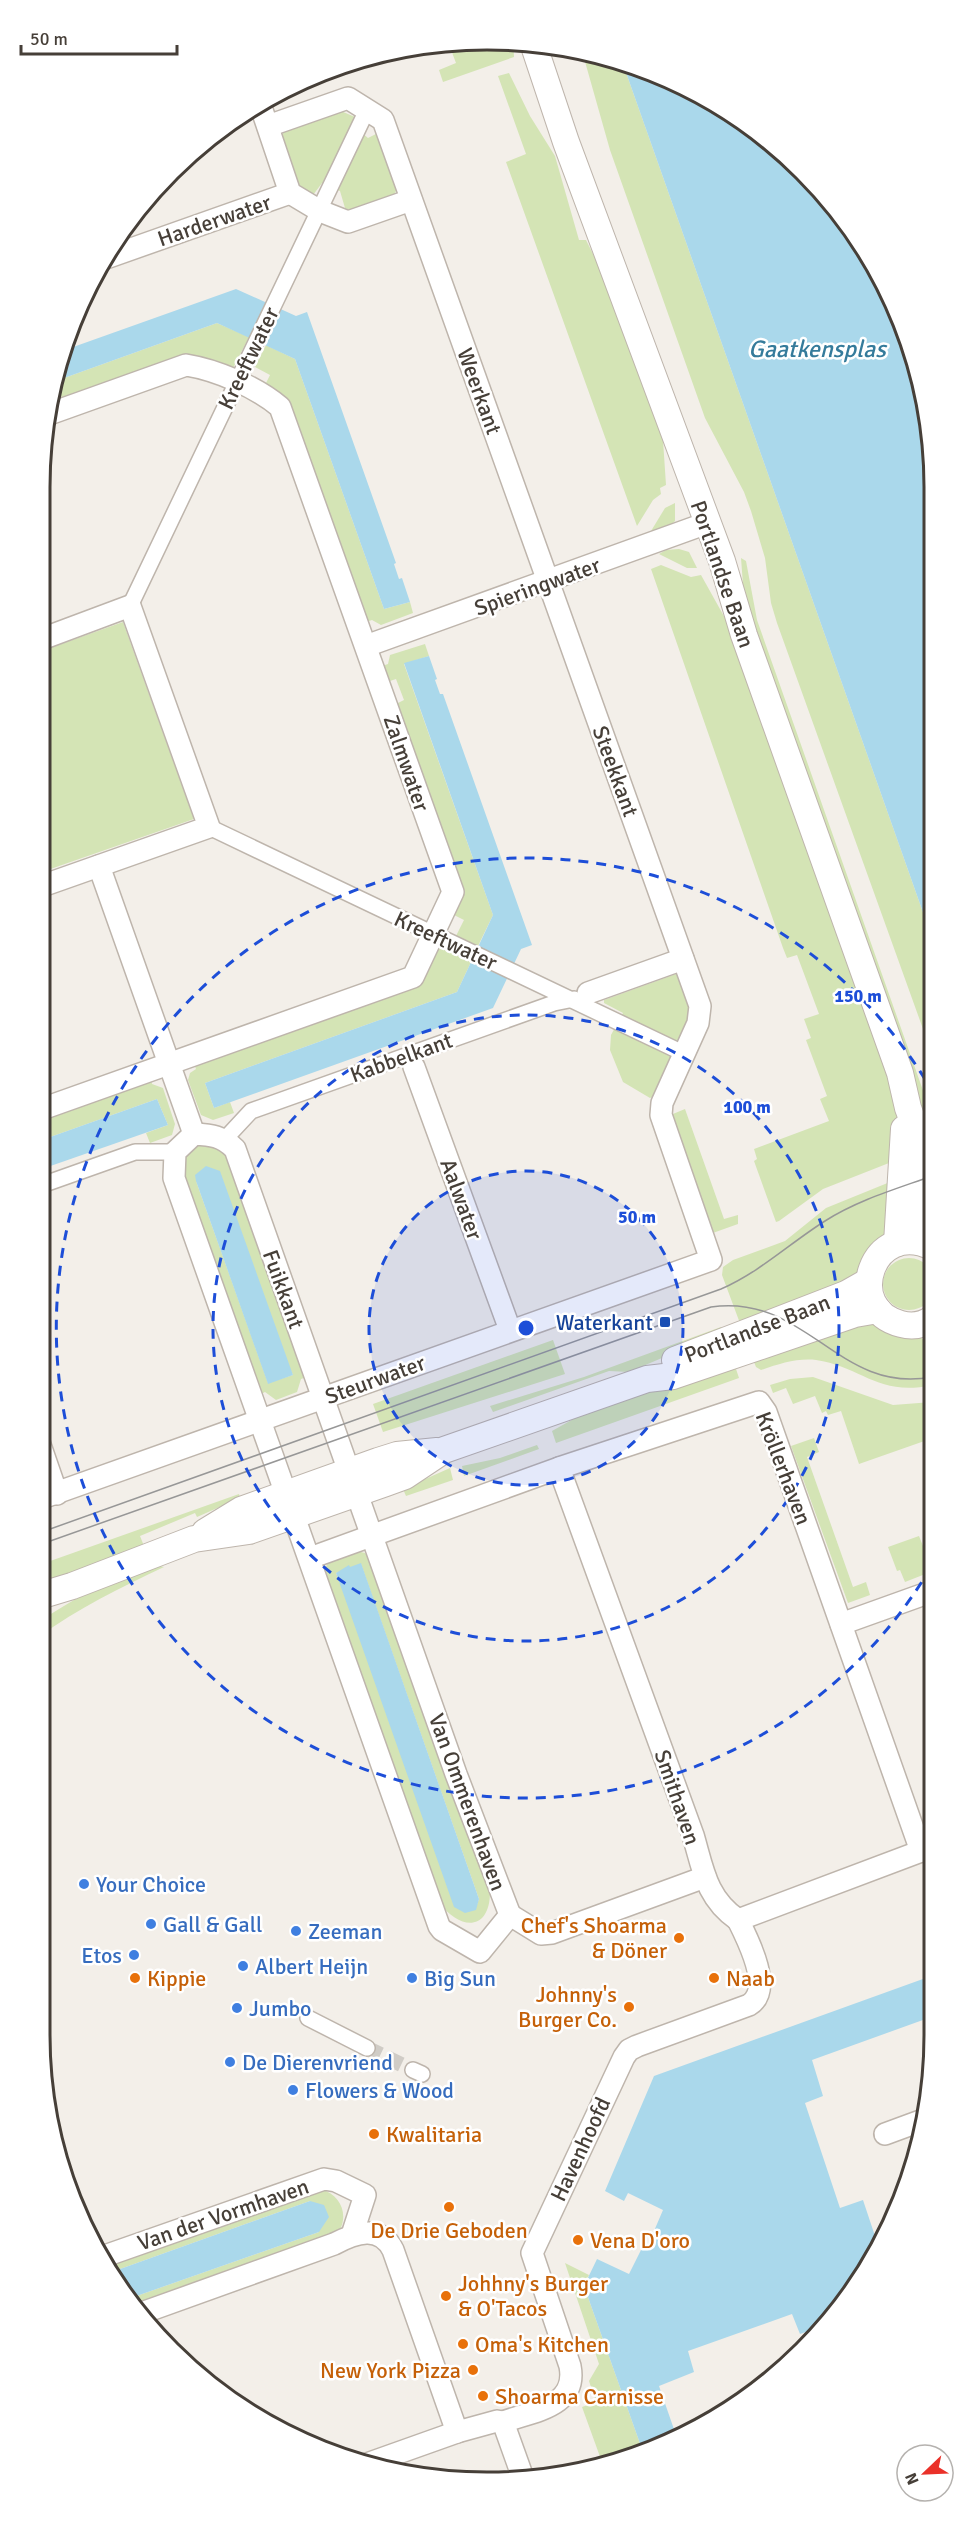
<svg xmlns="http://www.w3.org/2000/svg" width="973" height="2521" viewBox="0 0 973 2521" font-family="Signika,sans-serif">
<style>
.green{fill:#d4e4b5;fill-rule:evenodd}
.water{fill:#aad8eb}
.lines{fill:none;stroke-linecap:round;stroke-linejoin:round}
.pedestrian-tunnel{stroke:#d0ccc6;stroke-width:15;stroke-dasharray:15 8;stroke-linecap:butt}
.pedestrian-casing{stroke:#beb5ac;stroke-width:18}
.minor-casing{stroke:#beb5ac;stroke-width:24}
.tertiary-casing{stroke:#beb5ac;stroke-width:28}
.pedestrian{stroke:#fff;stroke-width:15}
.minor{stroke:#fff;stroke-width:21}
.tertiary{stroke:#fff;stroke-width:26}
.tram{stroke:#979797;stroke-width:1.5}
.ring{fill:none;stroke:#1d4ed8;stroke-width:3;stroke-dasharray:10 8}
.transit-dot{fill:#1a4fb4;stroke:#fff;stroke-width:2}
.shop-dot{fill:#3f7fe0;stroke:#fff;stroke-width:2}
.food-dot{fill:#e8710a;stroke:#fff;stroke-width:2}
.labels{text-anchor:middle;stroke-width:5;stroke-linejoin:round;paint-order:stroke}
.street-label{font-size:22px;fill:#463f38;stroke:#fff}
.transit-label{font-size:22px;fill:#164399;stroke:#fff;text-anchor:end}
.shop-label{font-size:22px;fill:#366cbe;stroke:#fff;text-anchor:start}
.food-label{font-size:22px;fill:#c56008;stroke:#fff;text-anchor:start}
.water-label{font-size:24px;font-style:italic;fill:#357b9b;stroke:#fff}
.rim{fill:none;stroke:#463f38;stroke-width:3}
.centre{fill:#1d4ed8;stroke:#fff;stroke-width:3}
.ring-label{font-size:18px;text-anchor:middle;font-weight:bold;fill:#1d4ed8;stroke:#fff;stroke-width:5;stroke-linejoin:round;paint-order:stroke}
</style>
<rect width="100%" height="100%" fill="#f3efe9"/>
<g class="green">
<polygon points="513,40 514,57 443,82 439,70 456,63 448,42"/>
<polygon points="582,51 603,54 623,64 931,935 932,1054 777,623 771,603 765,558 751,511 744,492 705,418 610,150"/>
<polygon points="509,73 530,116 555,156 579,240 586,240 609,286 663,440 666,485 660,488 661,494 653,500 637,526 506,162 526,154 498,76"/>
<polygon points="341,111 355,117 355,127 368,138 376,134 397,188 394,196 352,211 345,208 340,191 322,183 313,195 299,186 281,136 285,131"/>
<polygon points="217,323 249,337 231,372 201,358 50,405 53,382"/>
<polygon points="266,345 295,359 384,609 410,602 413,613 381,625 372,620 366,622 264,387 270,375 255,367"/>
<polygon points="675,503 675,521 670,526 648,536 665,508"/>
<polygon points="679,549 689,552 697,568 687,568 659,554 666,550"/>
<polygon points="741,558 746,561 757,620 932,1116 932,1143 929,1144 744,598"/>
<path d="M661,565L691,577L701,575L735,636L886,1068C894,1096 907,1136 889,1163L823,1189L779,1221L776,1222L754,1161L757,1159L754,1149L829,1121L820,1099L827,1096L806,1040L811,1038L804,1019L819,1014L797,955L787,958L783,948L651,569Z"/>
<polygon points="123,622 194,819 39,873 39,652"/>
<polygon points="425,644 429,656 404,664 493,915 478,946 456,936 464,920 452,914 396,704 404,700 396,679 387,682 382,666 388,664 390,655"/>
<polygon points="436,946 471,962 457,992 205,1083 214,1108 230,1102 234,1113 213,1120 201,1115 188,1080 190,1073 196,1069 194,1064 408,987"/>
<polygon points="676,974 679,976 691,1013 679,1043 675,1040 668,1055 672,1057 654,1096 650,1098 623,1082 610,1050 611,1035 623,1013 604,1003 604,1000"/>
<polygon points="151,1079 152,1084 163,1088 175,1124 172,1135 150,1143 146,1133 168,1125 157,1099 39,1141 39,1119"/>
<polygon points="685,1109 724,1219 738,1215 738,1224 710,1234 668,1116"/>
<path d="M210,1143L227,1153L307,1377L301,1379L297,1392L276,1400L265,1392L259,1395L181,1177V1159L192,1145ZM196,1181L293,1375L268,1383Z"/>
<polygon points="890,1182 894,1226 856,1278 741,1326 722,1275 723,1267 733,1260 785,1241 826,1208"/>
<circle cx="909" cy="1284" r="26"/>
<path d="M867,1321L921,1338L932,1344V1385C879,1397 862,1367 816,1360C797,1358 779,1364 761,1370L756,1367L752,1357Z"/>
<polygon points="721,1327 723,1332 629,1372 609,1371 493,1412 490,1406 584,1377"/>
<polygon points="553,1340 565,1374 383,1432 373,1404"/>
<polygon points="734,1363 739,1378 556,1443 552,1431 593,1408"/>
<polygon points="813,1377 893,1405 932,1402 933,1438 859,1464 841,1411 828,1415 826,1411 822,1413 815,1396 793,1404 786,1388 773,1393 770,1385 790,1379"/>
<polygon points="814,1438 819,1452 807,1457 853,1587 866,1582 870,1595 848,1603 791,1446"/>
<polygon points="537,1445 539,1449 464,1476 462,1466 500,1458"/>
<polygon points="450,1468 453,1480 406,1496 403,1489"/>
<polygon points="239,1494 240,1498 197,1517 195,1513 140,1536 144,1546 39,1591 39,1565"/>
<polygon points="919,1536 933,1571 905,1582 900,1570 897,1571 888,1547"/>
<path d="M357,1551L365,1553L372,1562L490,1892C490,1932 459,1930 440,1903L323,1572L328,1563ZM361,1564L479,1899L475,1910L336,1573Z"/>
<path d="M155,1565L164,1567C120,1588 78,1608 39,1637V1621C75,1600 114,1573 155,1565Z"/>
<path d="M321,2189C344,2196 350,2220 335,2237L135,2309L128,2299L319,2232L310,2201L109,2273L103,2264Z"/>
<polygon points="565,2263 589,2275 584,2286 643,2452 603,2465 582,2407 596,2402 589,2381 599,2364"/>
</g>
<g class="water">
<polygon points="623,64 735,114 823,192 900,315 930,428 931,935"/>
<polygon points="236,289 296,316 307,312 396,563 394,564 399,579 402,578 410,602 384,609 295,359 217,323 53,382 62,351"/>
<polygon points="429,656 437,679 435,680 440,694 443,694 532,945 521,949 493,1008 214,1108 205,1083 457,992 493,915 404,663"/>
<polygon points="157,1099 168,1125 39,1170 39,1141"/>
<polygon points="206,1166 220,1171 293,1375 268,1384 196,1181 195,1175"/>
<polygon points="361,1563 479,1899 476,1910 465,1913 454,1907 336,1573 349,1565 350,1567"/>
<polygon points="934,1975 934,2016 812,2060 823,2096 805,2103 840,2208 863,2200 875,2236 888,2233 842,2307 820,2327 800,2334 792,2314 688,2351 694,2372 659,2386 677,2438 643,2452 584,2286 597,2259 629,2274 644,2244 648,2245 663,2210 628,2193 624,2201 605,2191 654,2076"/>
<polygon points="310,2201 324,2205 329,2217 319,2232 128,2299 109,2273"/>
</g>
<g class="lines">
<polyline class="pedestrian-tunnel" points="367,2048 413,2070"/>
<g class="pedestrian-casing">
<g id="pedestrian">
<polyline points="130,606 367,110"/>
<polyline points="209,827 683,1053"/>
<polyline points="225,1139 251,1111 554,1003 574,999"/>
<polyline points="39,1186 135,1152 175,1152"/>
<polyline points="308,2018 367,2048"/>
<polyline points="413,2070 422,2074"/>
</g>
</g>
<g class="minor-casing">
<g id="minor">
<polyline points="259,101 290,193 320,211 348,222 411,200"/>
<polyline points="103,259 290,193"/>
<polyline points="39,640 130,606 209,827 39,887"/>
<polyline points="366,646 707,523"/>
<polyline points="99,866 194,1134"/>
<polyline points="588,993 683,959"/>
<polyline points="414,1067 510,1330"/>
<path d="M39,1110L413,977L453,892L280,407C256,387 217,370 186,365L49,414"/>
<path d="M194,1134C212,1135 222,1136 235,1149L456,1774L510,1915L480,1952L442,1930L439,1926L174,1178L175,1152Z"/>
<polyline points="39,1442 57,1494"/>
<path d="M559,1468L693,1835C703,1869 706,1898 738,1920L932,1847"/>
<polyline points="39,1499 711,1260 661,1115 662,1103 698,1023 700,1006 383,120 348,98 268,126"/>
<polyline points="310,1558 559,1468 759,1402 766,1412 921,1851"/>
<polyline points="841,1624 933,1591"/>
<polyline points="510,1915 541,1934 552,1933 705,1877"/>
<polyline points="885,2134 923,2120"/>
<polyline points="99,2258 324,2179 336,2181 365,2195 352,2235"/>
<path d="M139,2314L334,2244C355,2233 380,2224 393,2250L457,2432"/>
<path d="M503,2422C533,2411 578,2407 570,2366L532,2253L624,2057L629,2050L637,2046L749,2005C774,1990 748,1940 738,1920"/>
<polyline points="367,2464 457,2432 497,2421 503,2422 522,2475"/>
</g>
</g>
<g class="tertiary-casing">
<g id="tertiary">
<polyline points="533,43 566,142 722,561 744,635 900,1073 908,1108 918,1135 922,1242"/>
<polyline points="897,1243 904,1129"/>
<path d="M932,1247C872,1218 842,1309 901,1324C912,1327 923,1325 932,1319"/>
<polyline points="675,1360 846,1294 869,1281"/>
<polyline points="205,1532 241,1510 378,1461 397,1455 437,1451"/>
<polyline points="39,1596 72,1586 194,1539 249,1531 386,1483 405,1476 444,1450 647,1379 673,1376 855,1314 878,1310"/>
</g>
</g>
<use href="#pedestrian" class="pedestrian"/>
<use href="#minor" class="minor"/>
<use href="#tertiary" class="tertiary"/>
<g class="tram">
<path d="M39,1533L721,1289C760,1272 790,1243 825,1221C858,1200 896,1189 932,1176"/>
<path d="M39,1545L711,1307C807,1293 838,1395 932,1377"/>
</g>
</g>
<circle cx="526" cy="1328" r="157" fill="#1d4ed8" fill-opacity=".12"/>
<g class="ring">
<circle cx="526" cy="1328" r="157"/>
<circle cx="526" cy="1328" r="313"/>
<path d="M931 1567A470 470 0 1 1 931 1089"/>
</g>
<rect class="transit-dot" x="659" y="1316" width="12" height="12" rx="3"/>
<g class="shop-dot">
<circle cx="84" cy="1884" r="6"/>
<circle cx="151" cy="1924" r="6"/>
<circle cx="296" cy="1931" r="6"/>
<circle cx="134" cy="1955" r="6"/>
<circle cx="243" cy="1966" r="6"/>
<circle cx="412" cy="1978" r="6"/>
<circle cx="237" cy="2008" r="6"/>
<circle cx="230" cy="2062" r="6"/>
<circle cx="293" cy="2090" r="6"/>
</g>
<g class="food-dot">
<circle cx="679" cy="1938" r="6"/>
<circle cx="135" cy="1978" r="6"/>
<circle cx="714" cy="1978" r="6"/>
<circle cx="629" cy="2007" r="6"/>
<circle cx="374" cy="2134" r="6"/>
<circle cx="449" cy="2207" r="6"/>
<circle cx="578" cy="2240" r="6"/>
<circle cx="446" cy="2296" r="6"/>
<circle cx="463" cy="2344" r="6"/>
<circle cx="473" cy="2370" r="6"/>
<circle cx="483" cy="2396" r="6"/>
</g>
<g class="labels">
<g class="street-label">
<text transform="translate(214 220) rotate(-19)" y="8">Harderwater</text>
<text transform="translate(248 358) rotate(-64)" y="8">Kreeftwater</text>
<text transform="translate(480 391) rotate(70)" y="8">Weerkant</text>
<text transform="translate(723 574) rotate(71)" y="8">Portlandse Baan</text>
<text transform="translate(537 586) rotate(-20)" y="8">Spieringwater</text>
<text transform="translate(407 763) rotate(71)" y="8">Zalmwater</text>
<text transform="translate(616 771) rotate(70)" y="8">Steekkant</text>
<text transform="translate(446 940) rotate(25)" y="8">Kreeftwater</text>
<text transform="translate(401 1057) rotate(-20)" y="8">Kabbelkant</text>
<text transform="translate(462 1199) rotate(70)" y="8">Aalwater</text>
<text transform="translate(284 1289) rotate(70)" y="8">Fuikkant</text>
<text transform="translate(757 1328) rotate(-21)" y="8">Portlandse Baan</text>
<text transform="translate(375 1379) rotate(-20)" y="8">Steurwater</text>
<text transform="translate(784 1468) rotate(69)" y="8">Kröllerhaven</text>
<text transform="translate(678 1797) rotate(71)" y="8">Smithaven</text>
<text transform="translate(468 1802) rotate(70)" y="8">Van Ommerenhaven</text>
<text transform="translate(580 2149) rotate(-65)" y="8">Havenhoofd</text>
<text transform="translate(223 2214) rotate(-19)" y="8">Van der Vormhaven</text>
</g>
<g class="transit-label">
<text x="653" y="1330">Waterkant</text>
</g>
<g class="shop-label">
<text x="96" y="1892">Your Choice</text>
<text x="163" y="1932">Gall &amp; Gall</text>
<text x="308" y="1939">Zeeman</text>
<text x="122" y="1963" text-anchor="end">Etos</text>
<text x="255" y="1974">Albert Heijn</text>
<text x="424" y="1986">Big Sun</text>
<text x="249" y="2016">Jumbo</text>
<text x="242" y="2070">De Dierenvriend</text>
<text x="305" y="2098">Flowers &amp; Wood</text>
</g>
<g class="food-label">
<text x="667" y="1933" text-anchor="end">Chef's Shoarma<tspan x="667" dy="25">&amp; Döner</tspan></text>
<text x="147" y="1986">Kippie</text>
<text x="726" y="1986">Naab</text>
<text x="617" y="2002" text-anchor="end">Johnny's<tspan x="617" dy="25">Burger Co.</tspan></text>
<text x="386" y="2142">Kwalitaria</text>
<text x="449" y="2238" text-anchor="middle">De Drie Geboden</text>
<text x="590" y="2248">Vena D'oro</text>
<text x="458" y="2291">Johhny's Burger<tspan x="458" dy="25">&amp; O'Tacos</tspan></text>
<text x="475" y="2352">Oma's Kitchen</text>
<text x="461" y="2378" text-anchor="end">New York Pizza</text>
<text x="495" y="2404">Shoarma Carnisse</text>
</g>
<g class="water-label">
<text x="817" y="357">Gaatkensplas</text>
</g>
</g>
<path d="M0 0H973V2521H0ZM487 50H487A437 437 0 0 1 924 487V2035A437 437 0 0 1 487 2472H487A437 437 0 0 1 50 2035V487A437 437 0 0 1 487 50Z" fill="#fff" fill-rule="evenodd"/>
<path class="rim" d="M487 50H487A437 437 0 0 1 924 487V2035A437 437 0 0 1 487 2472H487A437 437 0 0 1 50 2035V487A437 437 0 0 1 487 50Z"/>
<circle cx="526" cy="1328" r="9" class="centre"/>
<g class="ring-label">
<text x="858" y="1002">150 m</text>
<text x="747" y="1113">100 m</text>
<text x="637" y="1223">50 m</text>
</g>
<g transform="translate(925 2473) rotate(247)"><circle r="28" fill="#ffffff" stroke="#b5b2af" stroke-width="1.5"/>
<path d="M0-4.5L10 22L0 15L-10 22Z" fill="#ea3129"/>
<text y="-9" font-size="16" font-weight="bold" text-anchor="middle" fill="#463f38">N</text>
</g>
<path d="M21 45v9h156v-9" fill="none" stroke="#463f38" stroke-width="3"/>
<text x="30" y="45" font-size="18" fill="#463f38" stroke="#ffffff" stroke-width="4.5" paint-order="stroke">50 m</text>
</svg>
